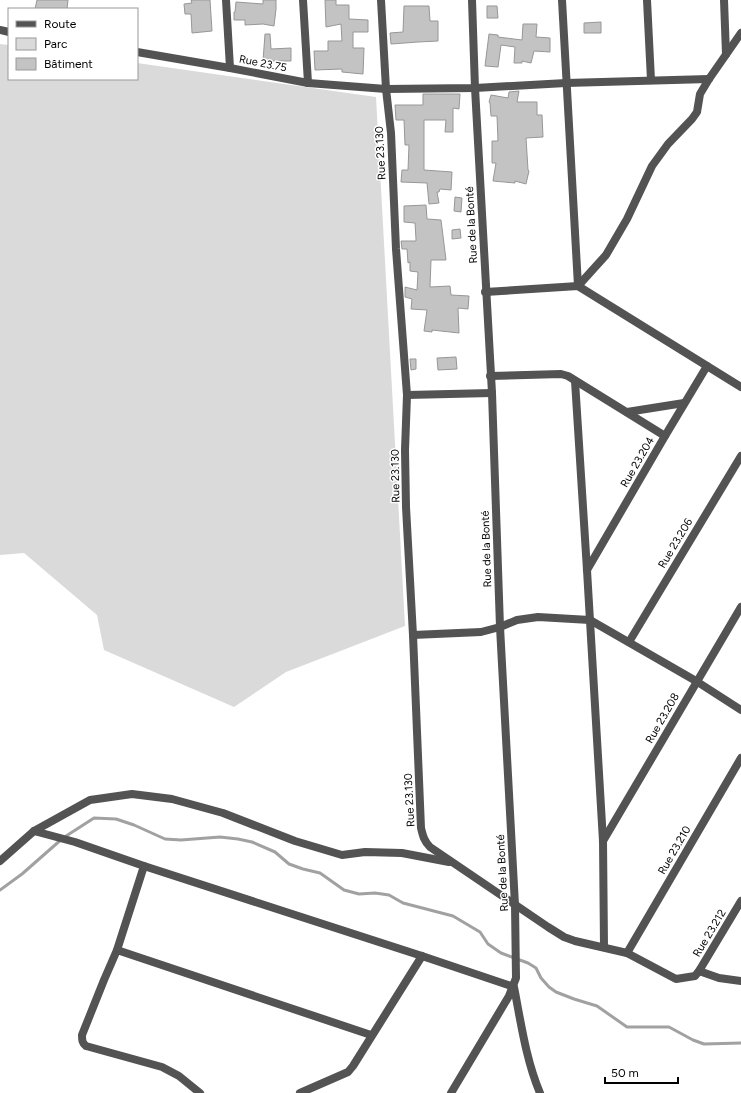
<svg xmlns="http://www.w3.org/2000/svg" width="741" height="1093" viewBox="0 0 741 1093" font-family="Figtree,sans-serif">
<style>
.green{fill:#dadada}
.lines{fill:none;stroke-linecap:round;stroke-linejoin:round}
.stream{stroke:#a1a1a1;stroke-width:3}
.building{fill:#c3c3c3;stroke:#979797}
.minor{stroke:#535353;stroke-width:8}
.tertiary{stroke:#535353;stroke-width:8}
.labels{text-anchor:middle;stroke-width:3;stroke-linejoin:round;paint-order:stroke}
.street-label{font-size:11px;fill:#000;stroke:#fff}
</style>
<rect width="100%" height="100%" fill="#fff"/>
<polygon class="green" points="0,44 9,45 9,79 137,79 137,63 376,97 405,626 286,672 234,707 104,650 97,615 24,553 0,555"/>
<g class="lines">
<polyline class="stream" points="0,890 22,874 63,838 94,818 116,819 134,825 165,839 181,840 220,837 238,839 252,842 275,852 289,864 303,869 320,873 344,890 359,894 375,893 389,895 403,903 453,916 480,932 488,944 501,953 528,963 536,968 541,978 549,987 556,992 574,999 597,1006 627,1027 669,1027 693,1040 704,1044 741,1043"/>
</g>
<g class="building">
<polygon points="37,0 68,0 67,9 35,9"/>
<polygon points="191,0 210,0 212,31 192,33 191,14 185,14 184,4 192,3"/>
<polygon points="263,0 276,0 276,9 274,26 263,24 245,25 245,20 234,20 234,12 235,12 236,2 263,4"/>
<polygon points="325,0 336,0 336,5 349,5 349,19 368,20 368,32 353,32 353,48 364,48 363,74 342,72 342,69 315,70 314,51 328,51 328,41 342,41 341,24 326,27"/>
<polygon points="404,6 429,6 430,21 438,21 438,41 418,42 391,44 390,33 403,32"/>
<polygon points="487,6 497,6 498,18 487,18"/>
<polygon points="601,22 601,33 584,33 584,23"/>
<polygon points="523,24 537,24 536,37 550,38 550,52 534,51 531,63 522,61 522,63 514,63 515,47 501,45 498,67 485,66 489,34 498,35 498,37 522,40"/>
<polygon points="265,34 270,34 271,49 291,48 291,61 263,61"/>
<polygon points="519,91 517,102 537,102 537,115 542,115 543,137 526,138 528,170 529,171 526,184 515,181 515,183 493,181 496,163 492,163 492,141 498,141 497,116 491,116 490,103 489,102 491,95 508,98 509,92"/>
<polygon points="423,94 460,94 459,109 453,108 453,132 445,132 446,120 424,120 424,170 452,172 451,190 440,189 439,192 437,192 439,203 429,204 427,183 401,182 402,170 408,170 409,145 405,145 404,120 396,120 395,105 423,105"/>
<polygon points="455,197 462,198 461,212 454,211"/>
<polygon points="426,205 427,219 441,220 446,260 431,260 430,287 450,286 451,295 469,296 468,309 458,308 459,333 432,330 432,332 424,331 427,310 411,309 412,299 405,297 405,287 417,290 418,272 410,271 410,262 408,263 407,249 402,249 401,241 416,241 416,239 415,223 404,222 404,206"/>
<polygon points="460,229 461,238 452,239 452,230"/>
<polygon points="456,357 457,369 438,370 437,358"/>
<polygon points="410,359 416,359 416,369 411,370"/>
</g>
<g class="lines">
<g class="minor">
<polyline points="226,0 230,68"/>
<polyline points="303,0 308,83"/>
<path d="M381,0L386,89L391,133L396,249L407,395L405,450L406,507L413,635L421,828C423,836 424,841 430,847L548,927L564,937L575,941L627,953L676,979L695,976L699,971L741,901"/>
<polyline points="562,0 578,286"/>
<polyline points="647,0 651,80"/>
<polyline points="724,0 726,54"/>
<polyline points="0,30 9,32"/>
<polyline points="137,52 230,68 308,83 386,89 475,88 566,83 709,79"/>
<polyline points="578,286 606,255 627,219 652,166 668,144 692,119 697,112 700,94 709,79 741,33"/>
<polyline points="485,292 578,286 741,387"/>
<polyline points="490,376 561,374 568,376 665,436"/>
<polyline points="575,381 587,570 603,841 604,947"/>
<polyline points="407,395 492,393"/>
<polyline points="627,412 684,403"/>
<polyline points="587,570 665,436 707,366"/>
<polyline points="413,635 481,632 500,627 517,620 538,617 590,620 696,681 741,710"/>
<polyline points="629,642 741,456"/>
<path d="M34,831L75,842L144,866L422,956L514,987C521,1023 526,1060 540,1093"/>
<polyline points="603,841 741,607"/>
<polyline points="0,861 34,831 90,800 132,794 172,799 223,813 295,841 342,855 365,852 402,853 449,862"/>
<polyline points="117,950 144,866"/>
<polyline points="627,953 741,758"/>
<polyline points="699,971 719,978 741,981"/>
<path d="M200,1093L179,1076L162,1067L86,1046C82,1043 82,1040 82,1035L104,980L117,950L371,1035"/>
<polyline points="300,1093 348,1072 353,1066 422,956"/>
</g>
<polyline class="tertiary" points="451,1093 509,996 516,978 515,905 500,627 492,393 475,88 472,0"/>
</g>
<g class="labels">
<g class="street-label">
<text transform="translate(263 63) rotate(11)" y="4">Rue 23.75</text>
<text transform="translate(380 153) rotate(-93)" y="4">Rue 23.130</text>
<text transform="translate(471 225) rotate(-93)" y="4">Rue de la Bonté</text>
<text transform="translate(637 462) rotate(-60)" y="4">Rue 23.204</text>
<text transform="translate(395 476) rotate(-91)" y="4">Rue 23.130</text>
<text transform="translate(675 543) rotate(-59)" y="4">Rue 23.206</text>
<text transform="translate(486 549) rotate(-92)" y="4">Rue de la Bonté</text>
<text transform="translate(662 718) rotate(-60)" y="4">Rue 23.208</text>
<text transform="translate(409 800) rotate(-93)" y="4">Rue 23.130</text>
<text transform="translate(674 850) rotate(-60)" y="4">Rue 23.210</text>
<text transform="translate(502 873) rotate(-93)" y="4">Rue de la Bonté</text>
<text transform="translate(709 933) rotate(-59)" y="4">Rue 23.212</text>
</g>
</g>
<rect x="8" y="8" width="130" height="72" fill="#ffffff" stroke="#999999"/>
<rect x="16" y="21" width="20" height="6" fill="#535353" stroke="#999999"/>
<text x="44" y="28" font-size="12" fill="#000000">Route</text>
<rect x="16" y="38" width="20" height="12" fill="#dadada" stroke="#999999"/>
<text x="44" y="48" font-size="12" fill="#000000">Parc</text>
<rect x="16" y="58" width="20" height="12" fill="#c3c3c3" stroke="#999999"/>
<text x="44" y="68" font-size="12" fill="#000000">Bâtiment</text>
<path d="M605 1077v6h73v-6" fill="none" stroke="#000000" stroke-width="2"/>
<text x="611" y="1077" font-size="12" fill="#000000" stroke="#ffffff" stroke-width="3" paint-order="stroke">50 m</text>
</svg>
